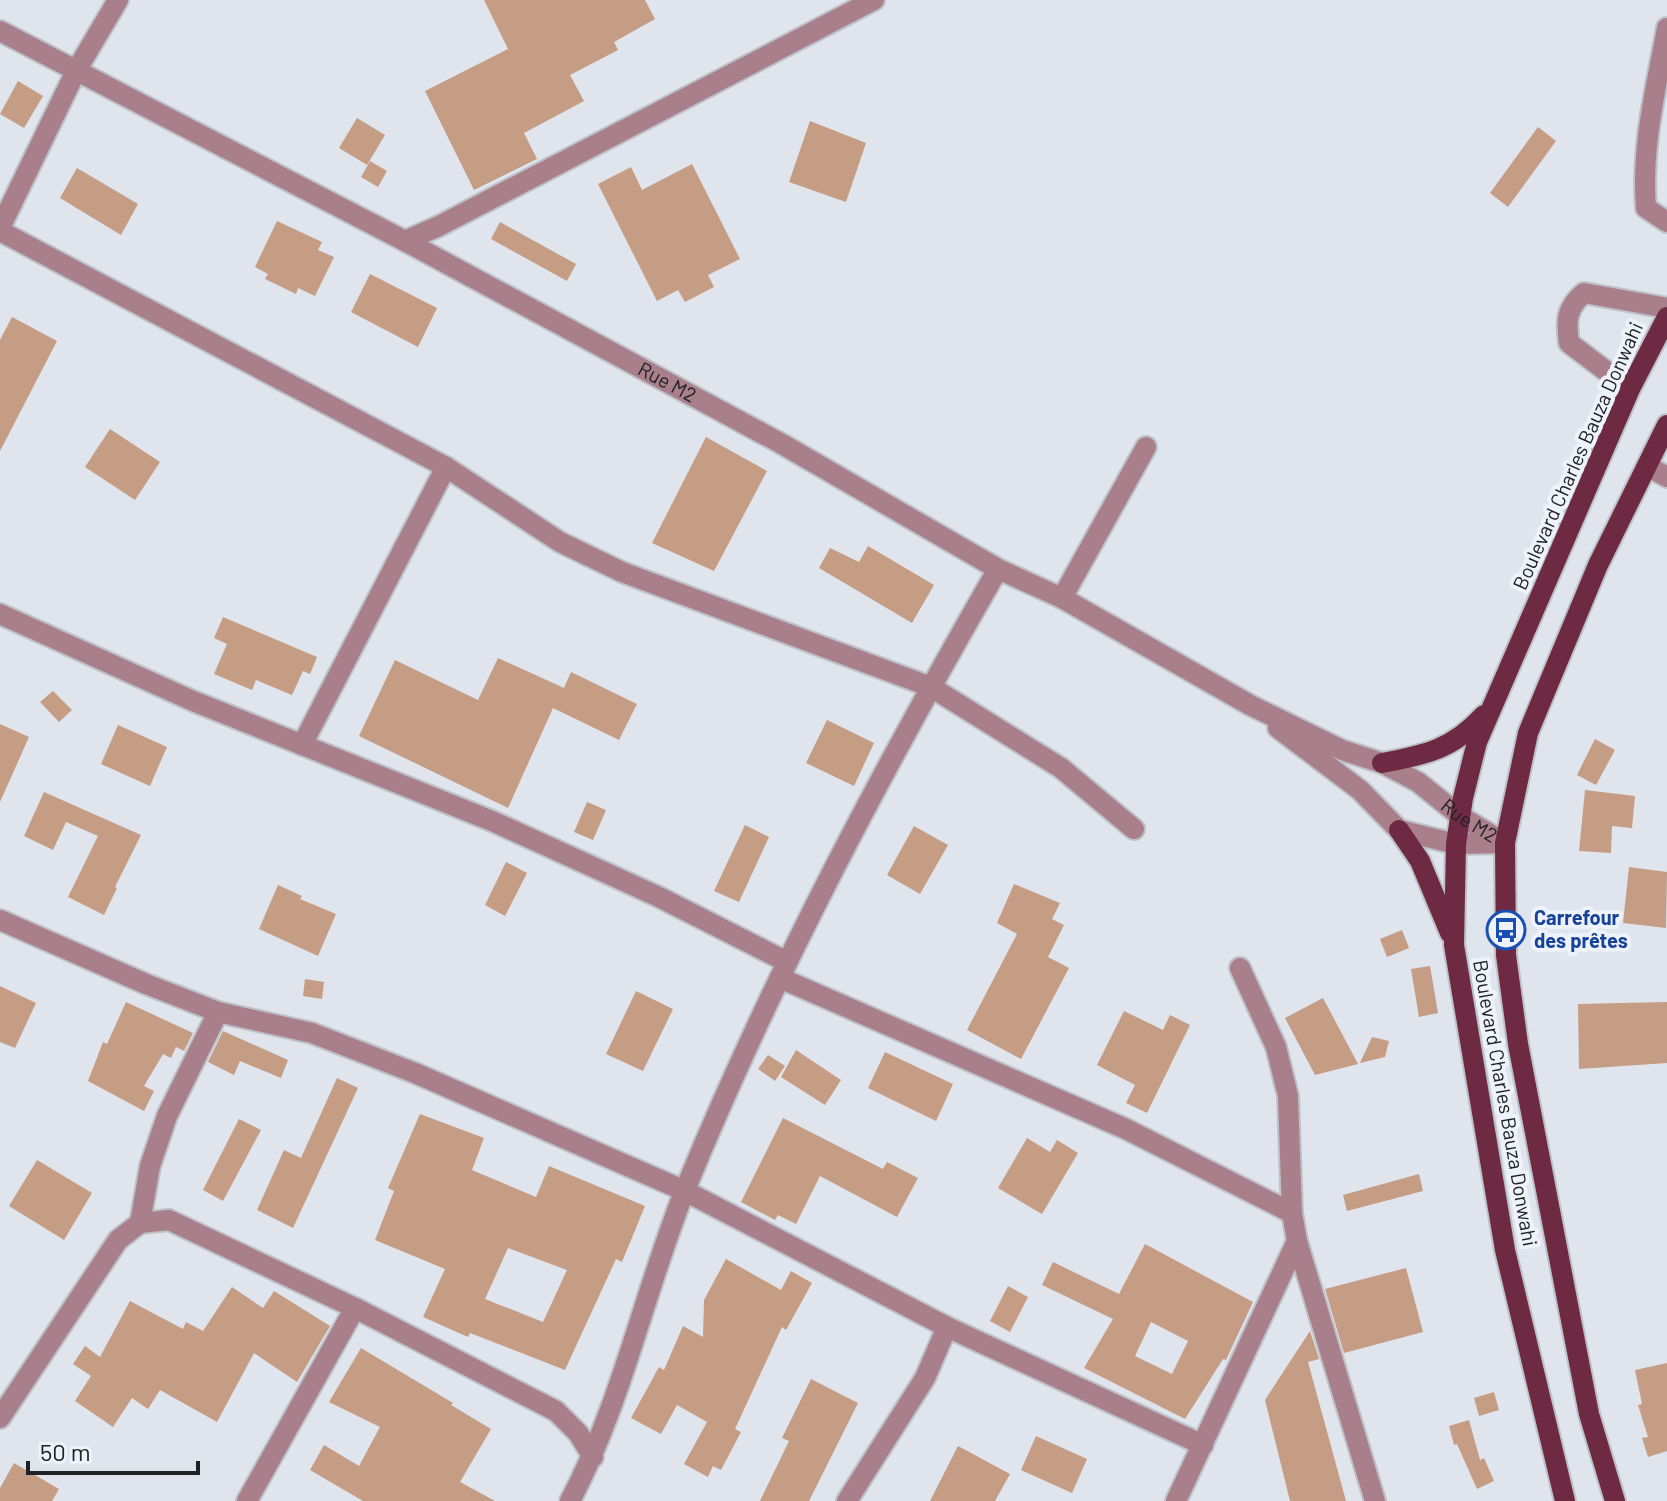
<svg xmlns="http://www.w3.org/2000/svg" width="1667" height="1501" viewBox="0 0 1667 1501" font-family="Barlow,sans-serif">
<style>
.building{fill:#c49d84;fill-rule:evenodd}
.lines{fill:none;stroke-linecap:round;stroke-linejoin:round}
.minor-casing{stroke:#bdc1c8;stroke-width:24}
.major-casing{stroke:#bdc1c8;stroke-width:24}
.minor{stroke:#a87f8a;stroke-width:20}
.major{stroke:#6e2a42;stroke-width:20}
.labels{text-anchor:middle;stroke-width:8;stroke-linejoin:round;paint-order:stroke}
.street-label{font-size:20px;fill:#202124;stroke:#eef2fa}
.transit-label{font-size:20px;font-weight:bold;fill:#164399;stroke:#eef2fa;text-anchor:start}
</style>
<rect width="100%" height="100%" fill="#e0e4ec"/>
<g class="building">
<polygon points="484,0 645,0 655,19 614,42 618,50 570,75 584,101 524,133 537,159 474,190 425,91 508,49"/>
<polygon points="18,81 43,96 24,128 0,114"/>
<polygon points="357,118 385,135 367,165 339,148"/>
<polygon points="810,121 866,143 846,202 789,182"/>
<polygon points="1538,127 1556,141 1508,207 1490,193"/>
<polygon points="370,161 387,171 378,187 361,177"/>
<polygon points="692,164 740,259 708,275 714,287 685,302 678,290 657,301 598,184 631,167 642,190"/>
<polygon points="77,168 138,204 121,235 60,198"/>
<polygon points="277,221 322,242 318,250 334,257 315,296 298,288 296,294 265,279 268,274 255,267"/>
<polygon points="500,222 576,264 567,281 491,239"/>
<polygon points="370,274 437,308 418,347 351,312"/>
<polygon points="12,317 57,341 0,451 0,340"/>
<polygon points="110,429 160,462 135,500 85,467"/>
<polygon points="706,437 767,471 714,571 652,543"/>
<polygon points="868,546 934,585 912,623 819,568 830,548 859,562"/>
<polygon points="223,617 317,657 310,674 303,671 292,695 256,680 252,690 214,674 227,644 214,638"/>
<polygon points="498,658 564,688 571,672 637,704 619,740 553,708 508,808 359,736 395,660 478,700"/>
<polygon points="53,691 72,710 59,722 40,702"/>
<polygon points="827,720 874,743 854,786 806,763"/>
<polygon points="0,724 29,737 0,802"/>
<polygon points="118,725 167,747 150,786 101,764"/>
<polygon points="1595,739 1615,750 1596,785 1577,775"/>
<polygon points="1585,790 1635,796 1632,828 1612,826 1611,853 1579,851"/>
<polygon points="44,792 141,835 115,887 117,888 104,915 68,897 98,836 66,822 53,850 24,836"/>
<polygon points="587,802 606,810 593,840 574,832"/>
<polygon points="745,825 769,837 739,902 714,891"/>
<polygon points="914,826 948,845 920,894 887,875"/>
<polygon points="506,862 527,873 505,916 485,905"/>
<polygon points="1629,867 1667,872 1666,928 1623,923"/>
<polygon points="1014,884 1060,903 1052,919 1064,925 1048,957 1069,968 1021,1059 967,1030 1017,934 997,923"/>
<polygon points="278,885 302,896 300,899 336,914 318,956 259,929"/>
<polygon points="1402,930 1409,948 1387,957 1380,939"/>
<polygon points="1430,966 1438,1013 1419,1017 1411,969"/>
<polygon points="305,979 324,982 322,999 303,996"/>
<polygon points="0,986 36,1003 15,1048 0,1042"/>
<polygon points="636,991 673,1009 643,1071 606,1054"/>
<polygon points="1323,998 1358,1064 1315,1075 1285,1018"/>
<polygon points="126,1002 193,1033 184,1051 176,1047 171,1058 163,1054 144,1086 154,1091 144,1111 88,1081 103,1042 107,1044"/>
<polygon points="1667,1002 1667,1063 1579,1069 1578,1004"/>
<polygon points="1124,1011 1163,1030 1170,1015 1190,1025 1147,1113 1126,1103 1135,1085 1097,1065"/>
<polygon points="223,1031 288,1060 281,1078 240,1061 234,1075 208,1062"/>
<polygon points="1372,1037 1389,1041 1385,1057 1360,1063"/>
<polygon points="796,1050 841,1080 825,1105 781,1077"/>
<polygon points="885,1052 953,1084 936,1121 868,1088"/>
<polygon points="768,1055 785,1066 775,1081 758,1069"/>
<polygon points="337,1078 358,1088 293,1228 257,1210 284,1150 301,1158"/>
<path d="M420,1114L484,1138L472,1170L536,1197L549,1166L645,1206L622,1262L616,1259L565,1370L470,1333L468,1337L423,1317L445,1269L375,1240L394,1191L388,1188ZM508,1248L567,1270L543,1322L485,1299Z"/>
<polygon points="783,1118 883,1169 887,1162 918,1178 897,1217 820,1176 796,1224 778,1215 775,1220 741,1202"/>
<polygon points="239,1119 261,1130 223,1201 203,1190"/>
<polygon points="1027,1138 1050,1152 1057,1140 1078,1153 1042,1214 998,1188"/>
<polygon points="37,1160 92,1193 64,1240 9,1206"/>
<polygon points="1419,1174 1423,1191 1347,1211 1343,1195"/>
<path d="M1145,1244L1253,1302L1226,1360L1223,1359L1185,1419L1084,1368L1113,1319L1042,1285L1053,1262L1119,1294ZM1151,1322L1188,1341L1172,1374L1135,1356Z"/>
<polygon points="726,1259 781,1290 791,1271 812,1283 786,1330 782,1327 735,1429 741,1432 721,1470 713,1466 708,1477 684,1464 707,1422 677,1405 661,1434 631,1418 659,1367 664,1370 683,1326 703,1337 704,1300"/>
<polygon points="1406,1268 1423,1332 1344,1353 1325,1289"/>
<polygon points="1008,1286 1028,1297 1010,1332 990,1321"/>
<polygon points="232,1287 263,1308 274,1291 330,1326 297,1382 254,1353 217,1422 160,1390 148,1409 132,1398 113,1427 75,1401 91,1376 73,1364 85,1346 100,1357 130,1301 183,1329 186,1322 203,1331"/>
<polygon points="1310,1331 1319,1359 1308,1362 1346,1501 1290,1501 1265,1400"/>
<polygon points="361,1348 453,1403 451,1405 491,1429 460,1482 495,1501 363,1501 310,1470 324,1445 359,1466 380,1427 329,1402"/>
<polygon points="1667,1363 1667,1451 1648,1457 1642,1438 1648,1437 1638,1405 1642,1404 1635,1370"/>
<polygon points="811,1379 858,1403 809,1501 760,1501 789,1441 782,1438"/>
<polygon points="1494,1392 1499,1410 1479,1416 1474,1398"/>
<polygon points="1469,1420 1480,1460 1484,1458 1494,1481 1477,1489 1457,1444 1454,1445 1449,1426"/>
<polygon points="1036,1436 1087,1459 1072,1493 1021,1470"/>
<polygon points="958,1446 1010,1474 995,1501 930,1501"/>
<polygon points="14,1463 59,1489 52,1501 0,1501 0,1488"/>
</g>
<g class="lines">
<g class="minor-casing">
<g id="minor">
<path d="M1667,28C1656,88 1641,147 1646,208L1667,222"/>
<path id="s1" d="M0,31L405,241L782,444L998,569L1062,598L1250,705L1342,750L1382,763L1418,782L1460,816L1505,843"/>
<polyline points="0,228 76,71 118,0"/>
<polyline points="0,231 446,467 560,542 622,572 931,687 1061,768 1134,829"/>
<polyline points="405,241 439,226 874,0"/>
<path d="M1630,389L1569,343C1566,321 1566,308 1584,293L1667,308"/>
<polyline points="1647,466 1667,477"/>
<polyline points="1062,598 1146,447"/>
<polyline points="0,614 193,701 492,821 659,897 787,962"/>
<polyline points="1278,728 1360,790 1399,830 1456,844 1505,843"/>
<polyline points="302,745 446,467"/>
<polyline points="0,920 146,984 218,1012 312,1033 415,1073 685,1191 947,1327 1203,1445"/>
<polyline points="1240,968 1276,1047 1288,1096 1292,1213 1297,1241 1375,1501"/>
<polyline points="780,978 1126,1129 1292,1213"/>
<polyline points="140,1223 150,1166 167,1116 218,1012"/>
<polyline points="0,1418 118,1240 140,1223 169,1220 355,1308 556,1411 578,1433 593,1457"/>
<polyline points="247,1501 355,1308"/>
<path d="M570,1501C622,1403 644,1292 685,1190C773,975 883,769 998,569"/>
<polyline points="847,1501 925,1378 947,1327"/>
<polyline points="1176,1501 1297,1241"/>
</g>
</g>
<g class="major-casing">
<g id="major">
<path d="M1382,763C1426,755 1453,749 1484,715"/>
<polyline points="1399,830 1420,861 1450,933"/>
<polyline points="1565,1501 1505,1250 1454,945 1456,844 1463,798 1477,742 1630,389 1667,317"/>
<polyline points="1615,1501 1589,1414 1518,1044 1506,955 1505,843 1528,733 1598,565 1667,425"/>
</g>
</g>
<use href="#minor" class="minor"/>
<use href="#major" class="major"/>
</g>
<defs>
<g id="bus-ring" transform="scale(2)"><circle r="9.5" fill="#eef2fa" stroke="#1a4fb4" stroke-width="1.5"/><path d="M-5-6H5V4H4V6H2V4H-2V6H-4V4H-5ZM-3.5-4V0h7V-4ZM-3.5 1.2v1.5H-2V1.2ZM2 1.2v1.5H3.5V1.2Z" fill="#1a4fb4"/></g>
</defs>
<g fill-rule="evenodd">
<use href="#bus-ring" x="1506" y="930"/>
</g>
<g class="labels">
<g class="street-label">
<text dy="7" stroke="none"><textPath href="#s1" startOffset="754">Rue M2</textPath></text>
<text transform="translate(1578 456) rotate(-66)" y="7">Boulevard Charles Bauza Donwahi</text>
<text dy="7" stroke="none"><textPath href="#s1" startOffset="1670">Rue M2</textPath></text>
<text transform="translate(1505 1103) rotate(80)" y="7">Boulevard Charles Bauza Donwahi</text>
</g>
<g class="transit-label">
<text x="1534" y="925">Carrefour<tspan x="1534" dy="23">des prêtes</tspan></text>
</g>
</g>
<path d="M28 1461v12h170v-12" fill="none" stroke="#202124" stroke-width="4"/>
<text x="40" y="1461" font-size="24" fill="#202124" stroke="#eef2fa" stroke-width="6" paint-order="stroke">50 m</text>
</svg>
